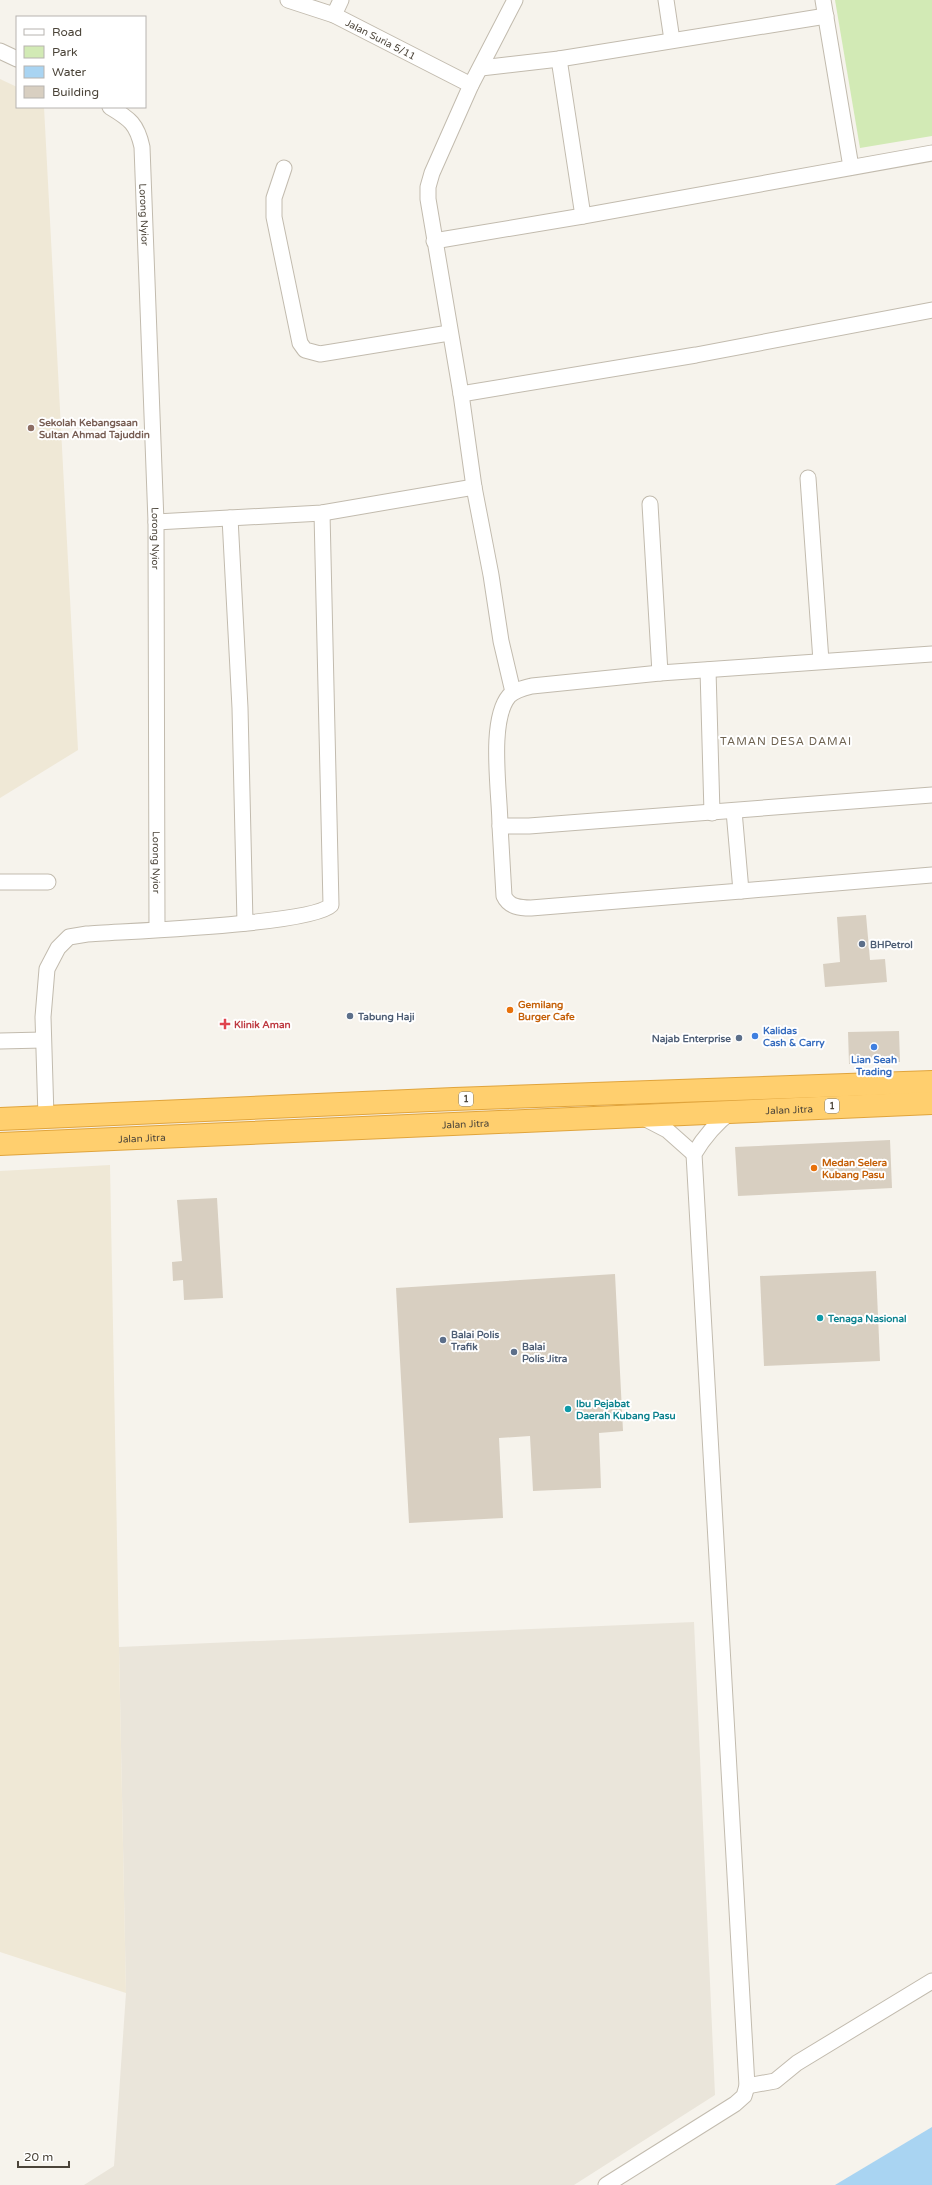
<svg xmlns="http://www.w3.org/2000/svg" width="932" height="2185" viewBox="0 0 932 2185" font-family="'Varela Round',sans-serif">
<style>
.residential{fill:#eae5da}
.education{fill:#efe8d6}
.green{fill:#d2eab5}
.water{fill:#a9d4f2}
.building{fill:#d8cfc1}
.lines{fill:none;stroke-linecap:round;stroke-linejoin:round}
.street-casing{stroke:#c2bbae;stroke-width:17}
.highway-casing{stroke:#e0a43c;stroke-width:24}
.street{stroke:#fff;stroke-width:15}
.highway{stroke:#ffcf6e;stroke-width:22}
.education-dot{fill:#8d6e63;stroke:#fff;stroke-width:1.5}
.service-dot{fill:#5c6f8a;stroke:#fff;stroke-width:1.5}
.food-dot{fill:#e8710a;stroke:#fff;stroke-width:1.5}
.health-dot{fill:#e0444e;stroke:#fff;stroke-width:1.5}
.shop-dot{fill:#3f7fe0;stroke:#fff;stroke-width:1.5}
.culture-dot{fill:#0f9aa8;stroke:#fff;stroke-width:1.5}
.labels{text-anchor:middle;stroke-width:4;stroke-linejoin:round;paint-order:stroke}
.shield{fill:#fff;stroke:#817c74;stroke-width:1}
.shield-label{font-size:9px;font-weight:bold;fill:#4b4439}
.street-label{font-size:10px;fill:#4b4439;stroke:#fff}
.education-label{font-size:10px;font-weight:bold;fill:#785e54;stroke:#fff;text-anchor:start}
.service-label{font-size:10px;font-weight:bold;fill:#4e5e75;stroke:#fff;text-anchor:start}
.food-label{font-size:10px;font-weight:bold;fill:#c56008;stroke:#fff;text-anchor:start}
.health-label{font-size:10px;font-weight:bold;fill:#be3a42;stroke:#fff;text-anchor:start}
.shop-label{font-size:10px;font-weight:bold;fill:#366cbe;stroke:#fff;text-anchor:start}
.culture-label{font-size:10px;font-weight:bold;fill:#0d838f;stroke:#fff;text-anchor:start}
.neighbourhood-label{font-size:11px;letter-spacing:1px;fill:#6e6250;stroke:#fff}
</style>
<rect width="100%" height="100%" fill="#f6f3ec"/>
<polygon class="residential" points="694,1622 715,2095 574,2185 84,2185 114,2166 126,1993 119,1647"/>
<g class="education">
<polygon points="0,79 17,87 17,107 44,107 78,750 0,798"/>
<polygon points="110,1165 119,1647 126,1993 0,1952 0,1171"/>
</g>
<polygon class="green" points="835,0 932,0 932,136 860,148"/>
<polygon class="water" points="932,2127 932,2185 835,2185"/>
<g class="building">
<polygon points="866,915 870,960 885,959 887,982 825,987 823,964 840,962 837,917"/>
<polygon points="899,1031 900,1062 849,1064 848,1032"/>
<polygon points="890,1140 892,1188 738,1196 735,1147"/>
<polygon points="217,1198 223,1298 184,1300 183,1280 173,1281 172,1262 182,1261 177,1200"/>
<polygon points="876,1271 880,1361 764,1366 760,1276"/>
<polygon points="615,1274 623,1431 599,1433 601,1488 533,1491 530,1436 499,1438 503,1518 409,1523 396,1288"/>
</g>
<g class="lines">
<g class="street-casing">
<g id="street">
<path id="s1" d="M288,0L334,15L471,85"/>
<polyline points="666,0 672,40"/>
<polyline points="823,0 851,167"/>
<polyline points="334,15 341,0"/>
<polyline points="0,51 17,59"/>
<polyline points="559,59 583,216"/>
<polyline points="481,68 559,59 826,16"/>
<path id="s2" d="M110,107C130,119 137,124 142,147L156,522L157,929"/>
<polyline points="284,168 274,198 274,217 300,343 305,350 320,354 449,333"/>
<polyline points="434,241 583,216 932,153"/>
<polyline points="461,394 696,355 932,310"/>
<polyline points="808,478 821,661"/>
<polyline points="650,504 660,673"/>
<polyline points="230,518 240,708 245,923"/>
<polyline points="156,522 322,513 474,487"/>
<path d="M932,654L660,673L532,686C524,688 515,690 509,696C488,721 500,794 500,826H529L932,795"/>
<polyline points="708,670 712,813"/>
<polyline points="513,692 501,641 491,575 474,487 461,394 428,199 428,187 432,173 471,85 515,0"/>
<path d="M500,826L504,896C509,907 520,908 531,908L741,891L734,811"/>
<polyline points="0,882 48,882"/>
<polyline points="741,891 932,875"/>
<polyline points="0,1041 43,1040"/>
<path d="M46,1117L43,1017L47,969L58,948L69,937L87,934C124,931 312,925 331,905L322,513"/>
<polyline points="642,1117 667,1130 694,1154"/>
<polyline points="747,2086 775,2081 797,2063 932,1981"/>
<path d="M606,2185L735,2104L744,2096L747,2086L694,1154C704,1137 716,1123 732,1111"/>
</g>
</g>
<g class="highway-casing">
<g id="highway">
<polyline points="0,1119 454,1099 932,1082"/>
<path id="s3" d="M0,1144L932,1103"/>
</g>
</g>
<use href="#street" class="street"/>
<use href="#highway" class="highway"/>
</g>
<circle class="education-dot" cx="31" cy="428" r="4"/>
<g class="service-dot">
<circle cx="862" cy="944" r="4"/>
<circle cx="350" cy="1016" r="4"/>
<circle cx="739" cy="1038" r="4"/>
<circle cx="443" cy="1340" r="4"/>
<circle cx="514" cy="1352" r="4"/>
</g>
<g class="food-dot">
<circle cx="510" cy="1010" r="4"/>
<circle cx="814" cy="1168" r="4"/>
</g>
<path class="health-dot" d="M223 1018h4v4h4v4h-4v4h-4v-4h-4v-4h4z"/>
<g class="shop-dot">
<circle cx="755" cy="1036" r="4"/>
<circle cx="874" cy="1047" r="4"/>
</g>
<g class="culture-dot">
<circle cx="820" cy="1318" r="4"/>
<circle cx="568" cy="1409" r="4"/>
</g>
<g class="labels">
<g class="shield">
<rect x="459" y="1092" width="14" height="14" rx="3"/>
<rect x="825" y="1099" width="14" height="14" rx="3"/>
</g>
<g class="shield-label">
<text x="466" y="1102">1</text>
<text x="832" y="1109">1</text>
</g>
<g class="street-label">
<text dy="4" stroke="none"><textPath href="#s1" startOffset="101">Jalan Suria 5/11</textPath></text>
<text dy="4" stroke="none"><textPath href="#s2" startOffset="121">Lorong Nyior</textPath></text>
<text dy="4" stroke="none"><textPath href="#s2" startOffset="445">Lorong Nyior</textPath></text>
<text dy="4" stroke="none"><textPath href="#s2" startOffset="769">Lorong Nyior</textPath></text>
<text dy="4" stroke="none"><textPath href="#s3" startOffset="790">Jalan Jitra</textPath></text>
<text dy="4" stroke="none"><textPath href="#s3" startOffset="466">Jalan Jitra</textPath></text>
<text dy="4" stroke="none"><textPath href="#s3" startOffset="142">Jalan Jitra</textPath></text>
</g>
<g class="education-label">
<text x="39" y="426">Sekolah Kebangsaan<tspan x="39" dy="12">Sultan Ahmad Tajuddin</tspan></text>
</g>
<g class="service-label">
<text x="870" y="948">BHPetrol</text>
<text x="358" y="1020">Tabung Haji</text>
<text x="731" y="1042" text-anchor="end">Najab Enterprise</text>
<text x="451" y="1338">Balai Polis<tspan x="451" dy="12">Trafik</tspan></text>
<text x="522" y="1350">Balai<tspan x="522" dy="12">Polis Jitra</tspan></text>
</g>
<g class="food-label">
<text x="518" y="1008">Gemilang<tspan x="518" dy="12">Burger Cafe</tspan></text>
<text x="822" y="1166">Medan Selera<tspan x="822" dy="12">Kubang Pasu</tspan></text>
</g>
<g class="health-label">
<text x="234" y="1028">Klinik Aman</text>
</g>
<g class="shop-label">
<text x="763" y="1034">Kalidas<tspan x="763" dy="12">Cash &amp; Carry</tspan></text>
<text x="874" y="1063" text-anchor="middle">Lian Seah<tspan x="874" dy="12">Trading</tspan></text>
</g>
<g class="culture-label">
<text x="828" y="1322">Tenaga Nasional</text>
<text x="576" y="1407">Ibu Pejabat<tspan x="576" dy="12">Daerah Kubang Pasu</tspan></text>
</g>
<g class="neighbourhood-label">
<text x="786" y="745">TAMAN DESA DAMAI</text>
</g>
</g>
<rect x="16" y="16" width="130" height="92" fill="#ffffff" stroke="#b7b4b0"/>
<rect x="24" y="29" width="20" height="6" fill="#ffffff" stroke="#b7b4b0"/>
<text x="52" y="36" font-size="12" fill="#4b4439">Road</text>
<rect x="24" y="46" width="20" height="12" fill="#d2eab5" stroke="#b7b4b0"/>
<text x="52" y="56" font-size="12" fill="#4b4439">Park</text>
<rect x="24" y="66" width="20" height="12" fill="#a9d4f2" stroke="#b7b4b0"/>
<text x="52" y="76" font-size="12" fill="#4b4439">Water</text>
<rect x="24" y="86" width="20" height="12" fill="#d8cfc1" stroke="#b7b4b0"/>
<text x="52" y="96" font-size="12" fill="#4b4439">Building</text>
<path d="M18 2161v6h51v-6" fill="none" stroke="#4b4439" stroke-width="2"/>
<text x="24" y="2161" font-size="12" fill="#4b4439" stroke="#ffffff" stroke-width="3" paint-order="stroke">20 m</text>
</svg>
